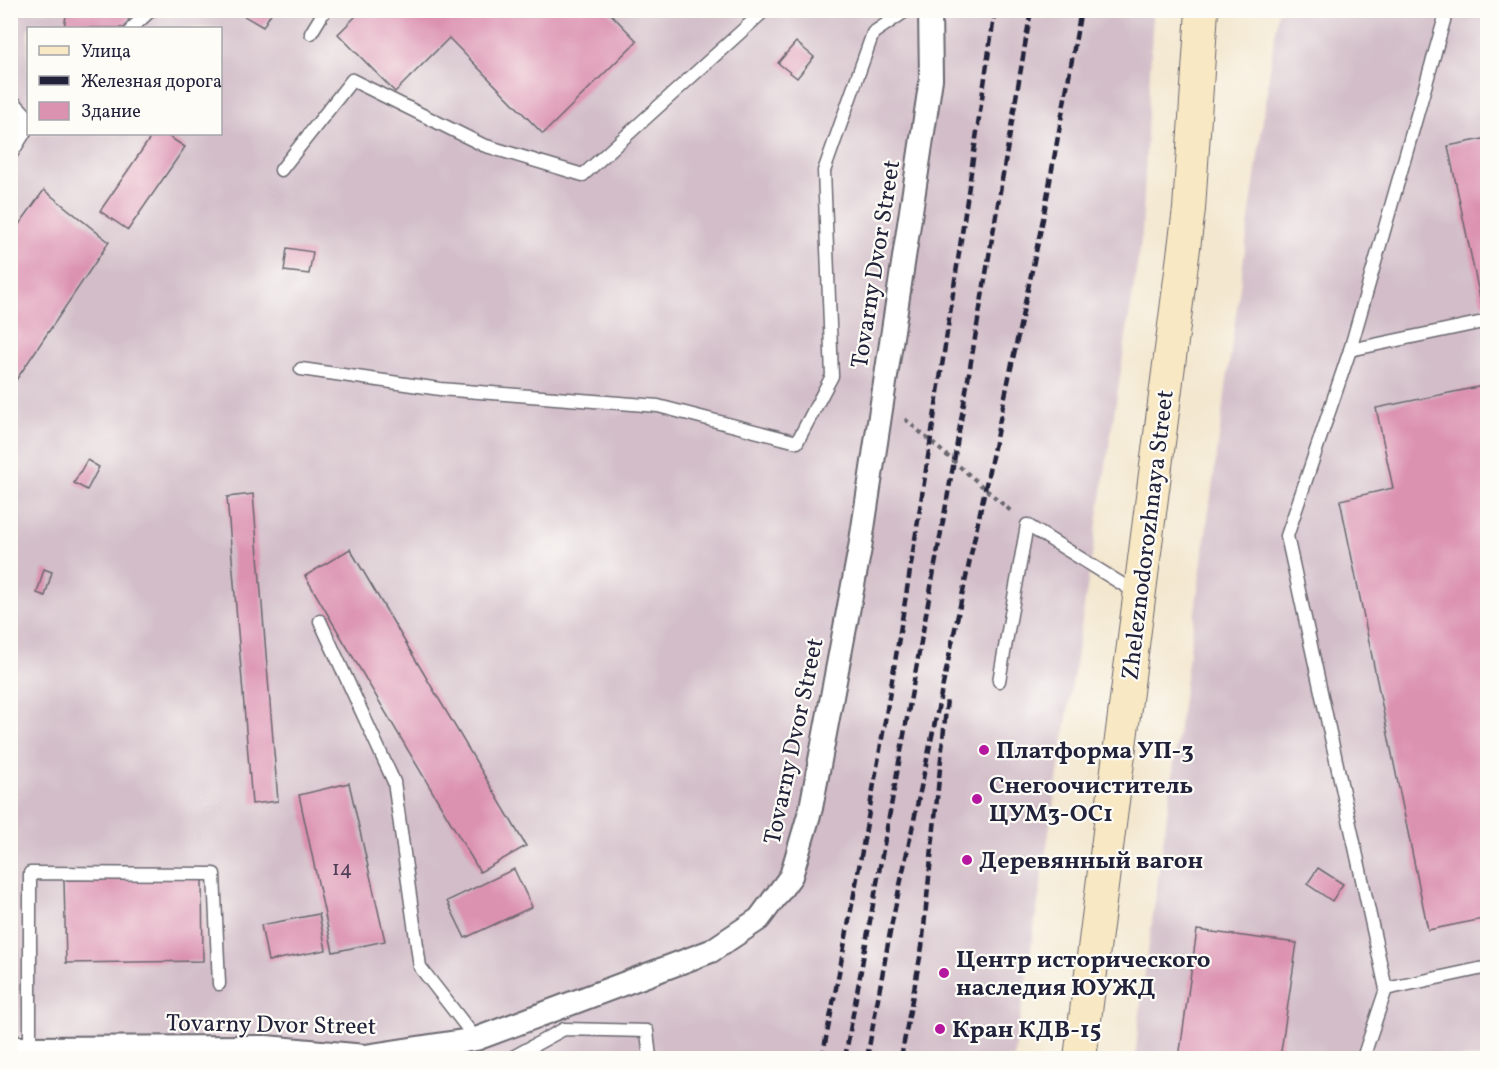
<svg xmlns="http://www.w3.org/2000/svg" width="1498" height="1069" viewBox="0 0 1498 1069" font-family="Vollkorn,serif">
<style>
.industrial{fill:#d2bdc8;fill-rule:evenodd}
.building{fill:#db91b0}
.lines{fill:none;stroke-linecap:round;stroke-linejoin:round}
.lane-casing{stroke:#6b676f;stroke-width:15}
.street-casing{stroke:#6b676f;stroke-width:26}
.secondary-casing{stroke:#6b676f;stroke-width:34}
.path{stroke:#6b676f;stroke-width:4;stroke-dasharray:4.5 4.5;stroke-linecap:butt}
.lane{stroke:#fff;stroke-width:12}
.street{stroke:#fff;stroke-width:22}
.secondary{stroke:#f8e8c3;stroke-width:32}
.rail{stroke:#22223b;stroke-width:4.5;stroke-dasharray:9 4.5;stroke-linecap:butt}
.poi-dot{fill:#b5179e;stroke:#fdfcf7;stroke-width:2}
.labels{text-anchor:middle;stroke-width:4.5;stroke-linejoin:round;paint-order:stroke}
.number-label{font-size:21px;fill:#503e58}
.street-label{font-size:24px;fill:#22223b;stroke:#fdfcf7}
.poi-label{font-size:24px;font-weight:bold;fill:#22223b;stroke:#fdfcf7;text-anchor:start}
</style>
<rect width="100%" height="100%" fill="#fdfcf7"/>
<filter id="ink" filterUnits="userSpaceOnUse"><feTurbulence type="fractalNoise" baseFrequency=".0167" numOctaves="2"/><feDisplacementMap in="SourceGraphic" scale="12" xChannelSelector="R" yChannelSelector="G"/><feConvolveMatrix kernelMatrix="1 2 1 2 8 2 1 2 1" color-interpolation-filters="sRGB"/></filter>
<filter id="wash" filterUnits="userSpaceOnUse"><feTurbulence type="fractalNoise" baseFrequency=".008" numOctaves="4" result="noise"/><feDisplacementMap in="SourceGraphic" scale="24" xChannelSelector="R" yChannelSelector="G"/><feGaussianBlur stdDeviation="1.35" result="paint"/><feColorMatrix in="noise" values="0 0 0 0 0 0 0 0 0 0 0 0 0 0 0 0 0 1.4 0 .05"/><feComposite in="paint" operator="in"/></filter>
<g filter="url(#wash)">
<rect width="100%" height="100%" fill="#f3e7cf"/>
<g class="industrial">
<path d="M10,11H1153L1142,234L1014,1058H11ZM28,28H220V134H28Z"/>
<polygon points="1278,11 1487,11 1487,1058 1135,1058 1141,1002"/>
</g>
<g id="blocks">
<g class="building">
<polygon points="67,10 130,10 127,28 64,28"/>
<polygon points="234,10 273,10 263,27"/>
<polygon points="362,10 607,10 637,41 543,134 449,38 395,92 338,34"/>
<polygon points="796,42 814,57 797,78 778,63"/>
<polygon points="153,134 165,134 185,147 128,230 100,211"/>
<polygon points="1488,138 1488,302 1481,303 1448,146"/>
<polygon points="44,190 109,242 10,389 10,237"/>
<polygon points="287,248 313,252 309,274 284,271"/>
<polygon points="1488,385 1488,918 1428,930 1340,500 1393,488 1376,408"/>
<polygon points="87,460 99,467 87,490 74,483"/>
<polygon points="253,494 278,801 252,804 227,497"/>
<polygon points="350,549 526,846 480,872 305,576"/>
<polygon points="44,569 52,572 45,596 37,593"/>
<polygon points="349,783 385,941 333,952 299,795"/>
<polygon points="1318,868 1343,884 1332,901 1307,884"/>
<polygon points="514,869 532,907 465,938 447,901"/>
<polygon points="202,878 203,961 66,963 64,880"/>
<polygon points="319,914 326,950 268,961 261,925"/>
<polygon points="1197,930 1297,943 1280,1058 1179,1058"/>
</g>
</g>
</g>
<g filter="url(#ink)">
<use href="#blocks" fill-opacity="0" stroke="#6b676f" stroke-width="1.5"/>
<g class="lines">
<g class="lane-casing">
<g id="lane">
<polyline points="1447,10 1350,350 1287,536 1386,989 1488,967"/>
<polyline points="132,28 151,10"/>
<polyline points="311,33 325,10"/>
<polyline points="10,98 28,117"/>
<polyline points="10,129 28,122"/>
<polyline points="10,156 28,127"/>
<polyline points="281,170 352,80 483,145 583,175 765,10"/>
<polyline points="1350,350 1488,321"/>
<polyline points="301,369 440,389 658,406 797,442 832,376 824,171 873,33 907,10"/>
<polyline points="320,621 394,782 420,967 476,1039"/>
<polyline points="999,681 1027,525 1138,594"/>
<polyline points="30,1048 30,873 214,874 219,984"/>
<polyline points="511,1058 564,1029 647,1031 650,1058"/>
<polyline points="1363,1058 1386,989"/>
</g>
</g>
<g class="street-casing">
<polyline id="street" points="10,1048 266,1047 365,1056 476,1039 711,951 759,919 791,876 811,808 860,548 931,79 930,10"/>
</g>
<g class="secondary-casing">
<polyline id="secondary" points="1080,1058 1189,209 1202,10"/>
</g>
<polyline class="path" points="905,419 1013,513"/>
<use href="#lane" class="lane"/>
<use href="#street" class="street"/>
<use href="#secondary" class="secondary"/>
<g class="rail">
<path d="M822,1058C893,711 943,361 995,10"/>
<polyline points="845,1058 954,461 1031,10"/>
<polyline points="867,1058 891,927 1043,219 1081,10"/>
<polyline points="901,1058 922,947 947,699"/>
</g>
</g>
</g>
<g class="poi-dot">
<circle cx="984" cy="750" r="6"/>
<circle cx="977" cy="799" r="6"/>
<circle cx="967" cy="860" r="6"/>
<circle cx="944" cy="973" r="6"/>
<circle cx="940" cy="1029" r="6"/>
</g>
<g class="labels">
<g class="number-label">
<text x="342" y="875">14</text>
</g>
<g class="street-label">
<text transform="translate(875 264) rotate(-81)" y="8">Tovarny Dvor Street</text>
<text transform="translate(1147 535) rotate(-83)" y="8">Zheleznodorozhnaya Street</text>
<text transform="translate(793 741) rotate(-78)" y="8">Tovarny Dvor Street</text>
<text transform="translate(271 1024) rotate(1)" y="8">Tovarny Dvor Street</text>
</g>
<g class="poi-label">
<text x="996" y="758">Платформа УП-3</text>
<text x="989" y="793">Снегоочиститель<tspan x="989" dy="28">ЦУМ3-ОС1</tspan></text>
<text x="979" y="868">Деревянный вагон</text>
<text x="956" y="967">Центр исторического<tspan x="956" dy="28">наследия ЮУЖД</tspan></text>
<text x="952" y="1037">Кран КДВ-15</text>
</g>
</g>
<rect width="1498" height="1069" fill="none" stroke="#fdfcf7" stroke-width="36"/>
<rect x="27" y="27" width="195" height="108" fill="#fdfcf7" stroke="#a5a5ac" stroke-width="1.5"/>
<rect x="39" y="46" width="30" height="9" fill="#f8e8c3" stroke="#a5a5ac" stroke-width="1.5"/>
<text x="81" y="57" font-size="18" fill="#22223b">Улица</text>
<rect x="39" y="76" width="30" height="9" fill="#22223b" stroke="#a5a5ac" stroke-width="1.5"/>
<text x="81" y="87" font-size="18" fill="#22223b">Железная дорога</text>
<rect x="39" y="102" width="30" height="18" fill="#db91b0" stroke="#a5a5ac" stroke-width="1.5"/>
<text x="81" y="117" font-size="18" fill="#22223b">Здание</text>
</svg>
